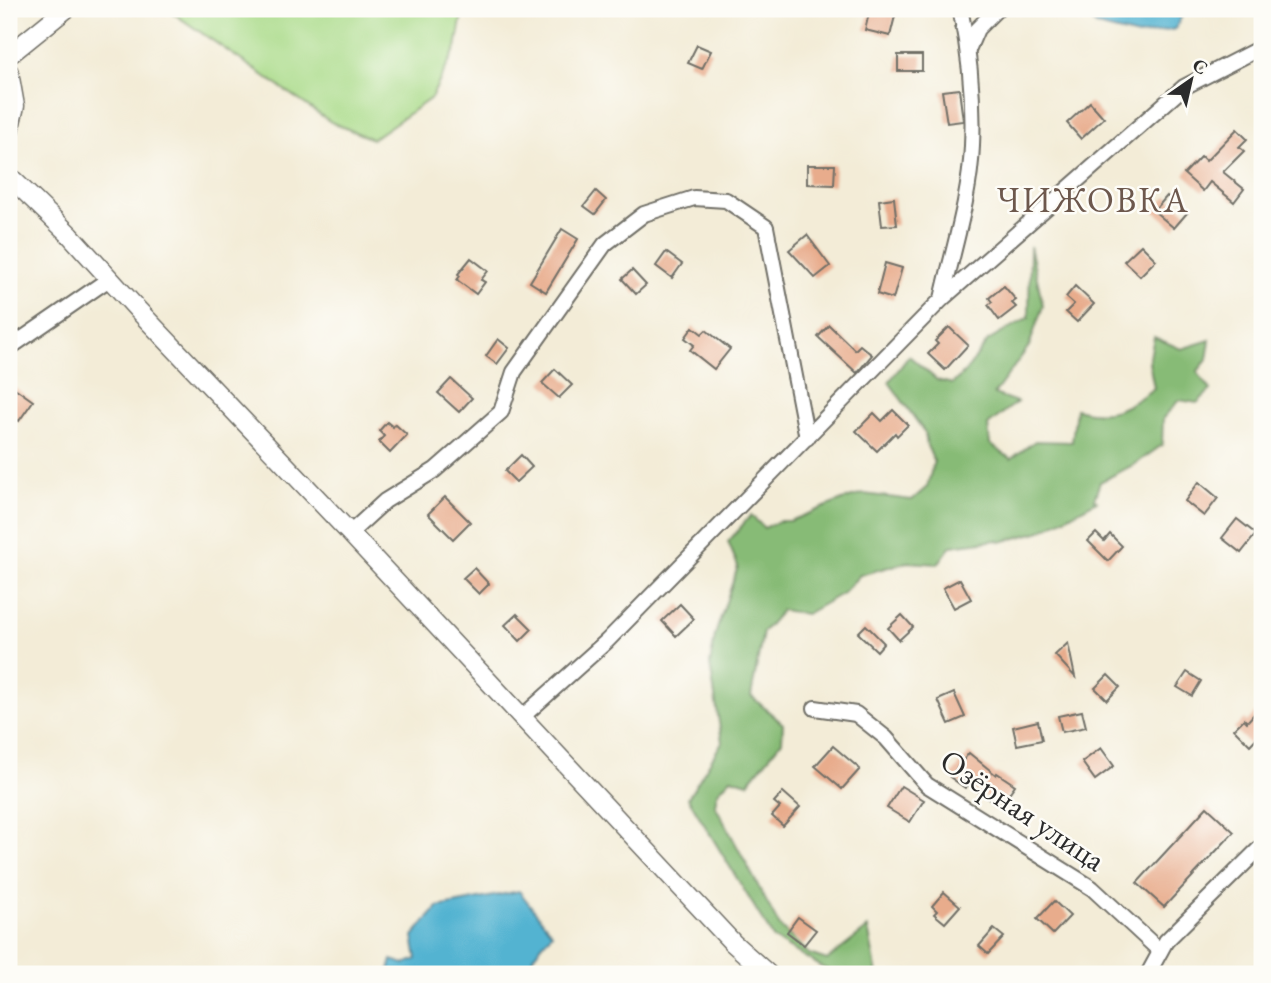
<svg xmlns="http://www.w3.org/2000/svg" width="1271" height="983" viewBox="0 0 1271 983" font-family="'EB Garamond',serif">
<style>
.green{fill:#aadb8a;stroke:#6a835a;stroke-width:2}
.forest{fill:#87bb76;stroke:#597350;stroke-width:2}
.water{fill:#52b3d1;stroke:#3e6f7e;stroke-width:2}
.building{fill:#e8ac8c}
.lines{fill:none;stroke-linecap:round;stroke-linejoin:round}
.minor-casing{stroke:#716f67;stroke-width:18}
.tertiary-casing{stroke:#716f67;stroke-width:21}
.minor{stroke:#fff;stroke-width:14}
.tertiary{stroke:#fff;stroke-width:18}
.labels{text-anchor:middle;stroke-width:5;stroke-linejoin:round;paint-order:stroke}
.street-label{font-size:32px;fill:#2b2b2b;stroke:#fdfcf7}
.quarter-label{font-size:35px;letter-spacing:2px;fill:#6d584d;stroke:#fdfcf7}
</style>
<rect width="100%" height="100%" fill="#fdfcf7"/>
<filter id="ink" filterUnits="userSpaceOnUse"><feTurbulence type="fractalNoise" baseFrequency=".0143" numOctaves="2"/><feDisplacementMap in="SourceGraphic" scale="14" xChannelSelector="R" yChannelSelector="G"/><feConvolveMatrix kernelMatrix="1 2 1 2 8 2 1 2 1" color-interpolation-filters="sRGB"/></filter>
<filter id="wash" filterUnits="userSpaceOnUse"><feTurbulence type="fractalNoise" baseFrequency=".00686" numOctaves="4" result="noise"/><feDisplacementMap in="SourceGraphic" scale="28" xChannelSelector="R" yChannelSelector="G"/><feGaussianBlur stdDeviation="1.57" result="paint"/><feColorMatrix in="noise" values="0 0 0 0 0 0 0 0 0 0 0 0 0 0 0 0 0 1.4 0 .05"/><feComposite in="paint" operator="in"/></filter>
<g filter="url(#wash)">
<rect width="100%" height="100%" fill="#f3ecd7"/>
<polygon class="green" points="167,9 463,9 456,48 431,98 372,139 331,122"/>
<path class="forest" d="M1030,246L1043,306L1029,346L994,394L1017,402L988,425L990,444L1011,459L1035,441L1072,442L1076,409C1111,419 1126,408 1154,388L1149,362L1154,337L1181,349L1210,340L1207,360L1197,372L1211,390L1197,403L1179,400L1163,418L1162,445L1137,463L1100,482L1094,499L1097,501L1041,531L1001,542L997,540L951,546L938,564L907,562L860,575L843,593L806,614L782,610L763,632L751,696L783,724L782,741L748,783L731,778L717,793L715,805L780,927L809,954L827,960L868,928L877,974H834L774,939L688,798L722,742L710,664L715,635L738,566L728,542L751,515L764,528L780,521H790L845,499L864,494L912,500L927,487L934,461L927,446L925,433L889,382L909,356L937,380L952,384L966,371L988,341L1029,317Z"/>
<g class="water">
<polygon points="1081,9 1184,9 1185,10 1175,29 1138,36 1097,26"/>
<polygon points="519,891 552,933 533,956 532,974 388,974 392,960 405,964 417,959 413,936 438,907"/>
</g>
<g id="blocks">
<g class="building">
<polygon points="870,9 896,12 890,36 865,30"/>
<polygon points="697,45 711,51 702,69 688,63"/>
<rect x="898" y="55" width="24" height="16"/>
<polygon points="959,89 963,121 947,123 942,91"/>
<polygon points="1090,102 1104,118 1081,139 1067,123"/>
<polygon points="1237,129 1247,139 1239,147 1244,151 1223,172 1244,189 1234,202 1210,182 1203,191 1184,174 1201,156 1206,161"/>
<polygon points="807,165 835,165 834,185 807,184"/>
<polygon points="596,191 606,200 595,214 584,206"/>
<polygon points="1167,196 1187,213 1174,228 1154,211"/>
<polygon points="894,198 897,225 882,226 879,200"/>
<polygon points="562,229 578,239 546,292 530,282"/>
<polygon points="807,235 830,266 815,278 789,250"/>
<polygon points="1141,245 1156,260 1140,276 1124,261"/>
<polygon points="666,252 682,264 672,278 656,266"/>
<polygon points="471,258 488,271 481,280 485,282 476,294 457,280 460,276 458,274"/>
<polygon points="885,263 902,268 893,299 877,294"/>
<polygon points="632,270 646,285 636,294 622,279"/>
<polygon points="1004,286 1016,300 1012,303 1016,307 999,320 988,305 992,302 989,298"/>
<polygon points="1075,286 1094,304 1077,322 1066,312 1074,304 1066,297"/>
<polygon points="829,325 855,350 860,345 872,355 857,373 818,337"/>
<polygon points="693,327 702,334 706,330 730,349 714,369 690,350 694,345 685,338"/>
<polygon points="949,327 968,345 945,370 928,354 938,344 935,341"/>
<polygon points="498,339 509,348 497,364 486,356"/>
<polygon points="555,369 572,385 559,398 542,383"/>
<polygon points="451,379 472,398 459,412 438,393"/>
<polygon points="9,384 33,401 19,421 9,413"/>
<polygon points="893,410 908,425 897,436 895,433 877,451 856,431 874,413 882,421"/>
<polygon points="387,422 393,427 395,424 407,435 390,453 379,442 384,436 379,431"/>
<polygon points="521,455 532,467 516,482 505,471"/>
<polygon points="1199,482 1218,498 1204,516 1185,501"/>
<polygon points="445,497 470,522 453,539 428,514"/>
<polygon points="1237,519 1256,534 1241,553 1222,538"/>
<polygon points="1096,533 1104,541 1110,534 1122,546 1108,561 1088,541"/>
<polygon points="474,568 489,584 479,594 463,578"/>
<polygon points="960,579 971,599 954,608 943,588"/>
<polygon points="680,604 694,619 676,636 662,621"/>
<polygon points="517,614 532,629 520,641 505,625"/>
<polygon points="902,615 913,627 899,640 888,628"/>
<polygon points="866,625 884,643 877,651 858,633"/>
<polygon points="1068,643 1075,677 1055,655"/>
<polygon points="1187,672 1201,681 1192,696 1177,687"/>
<polygon points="1108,675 1120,687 1107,700 1095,688"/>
<polygon points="954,693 965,717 949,724 938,700"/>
<polygon points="1082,711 1086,727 1062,732 1058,716"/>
<polygon points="1255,713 1262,720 1262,732 1250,745 1234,729 1244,719 1247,722"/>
<polygon points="1038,721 1042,740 1017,745 1013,727"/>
<polygon points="833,746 860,769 842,789 815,766"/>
<polygon points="1101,748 1114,766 1095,780 1082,762"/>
<polygon points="969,753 996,775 997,773 1015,785 1000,806 968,785 965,788 950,777"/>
<polygon points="901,786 924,800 910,822 887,808"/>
<polygon points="783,792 800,807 783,826 772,816 780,807 774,802"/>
<polygon points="1207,807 1234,832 1164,907 1137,883"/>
<polygon points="944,892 960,906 945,923 934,914 937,911 932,906"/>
<polygon points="1054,901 1070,916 1053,934 1037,919"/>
<polygon points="798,917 816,930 804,945 787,932"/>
<polygon points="994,929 1004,937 988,954 979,946"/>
</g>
</g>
</g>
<g filter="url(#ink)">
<use href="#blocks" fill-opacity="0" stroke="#716f67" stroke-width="2"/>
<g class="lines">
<g class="minor-casing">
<g id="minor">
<polyline points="968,50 977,29 997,9"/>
<path d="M942,299C953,249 970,198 972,146C974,102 970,57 961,13"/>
<polyline points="9,348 109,279"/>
<polyline points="350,533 385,501 435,470 501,412 514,372 605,244 644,214 694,198 726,200 766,227 807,438"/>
<polyline points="815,708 856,714 886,738 927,785 1092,888 1160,951"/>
<polyline points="521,718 607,641 942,299 1184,87 1262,47"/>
<polyline points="1148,974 1166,941 1262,846"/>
</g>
</g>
<g class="tertiary-casing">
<g id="tertiary">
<polyline points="9,55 66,9"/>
<polyline points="9,72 15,106 9,131"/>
<polyline points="9,176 70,235 138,310 350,533 733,943 768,974"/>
</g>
</g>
<use href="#minor" class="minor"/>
<use href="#tertiary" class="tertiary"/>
</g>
</g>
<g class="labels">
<g class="street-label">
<text transform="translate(1023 810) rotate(34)" y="11">Озёрная улица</text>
</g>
<g class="quarter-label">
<text x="1093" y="212">ЧИЖОВКА</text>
</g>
</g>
<rect width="1271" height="983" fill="none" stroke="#fdfcf7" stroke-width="35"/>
<g transform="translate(1191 80) rotate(34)" stroke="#fdfcf7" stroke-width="5" paint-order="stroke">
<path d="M0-5L12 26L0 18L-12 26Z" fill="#2b2b2b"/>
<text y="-10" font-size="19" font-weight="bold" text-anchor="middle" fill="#2b2b2b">С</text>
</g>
</svg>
